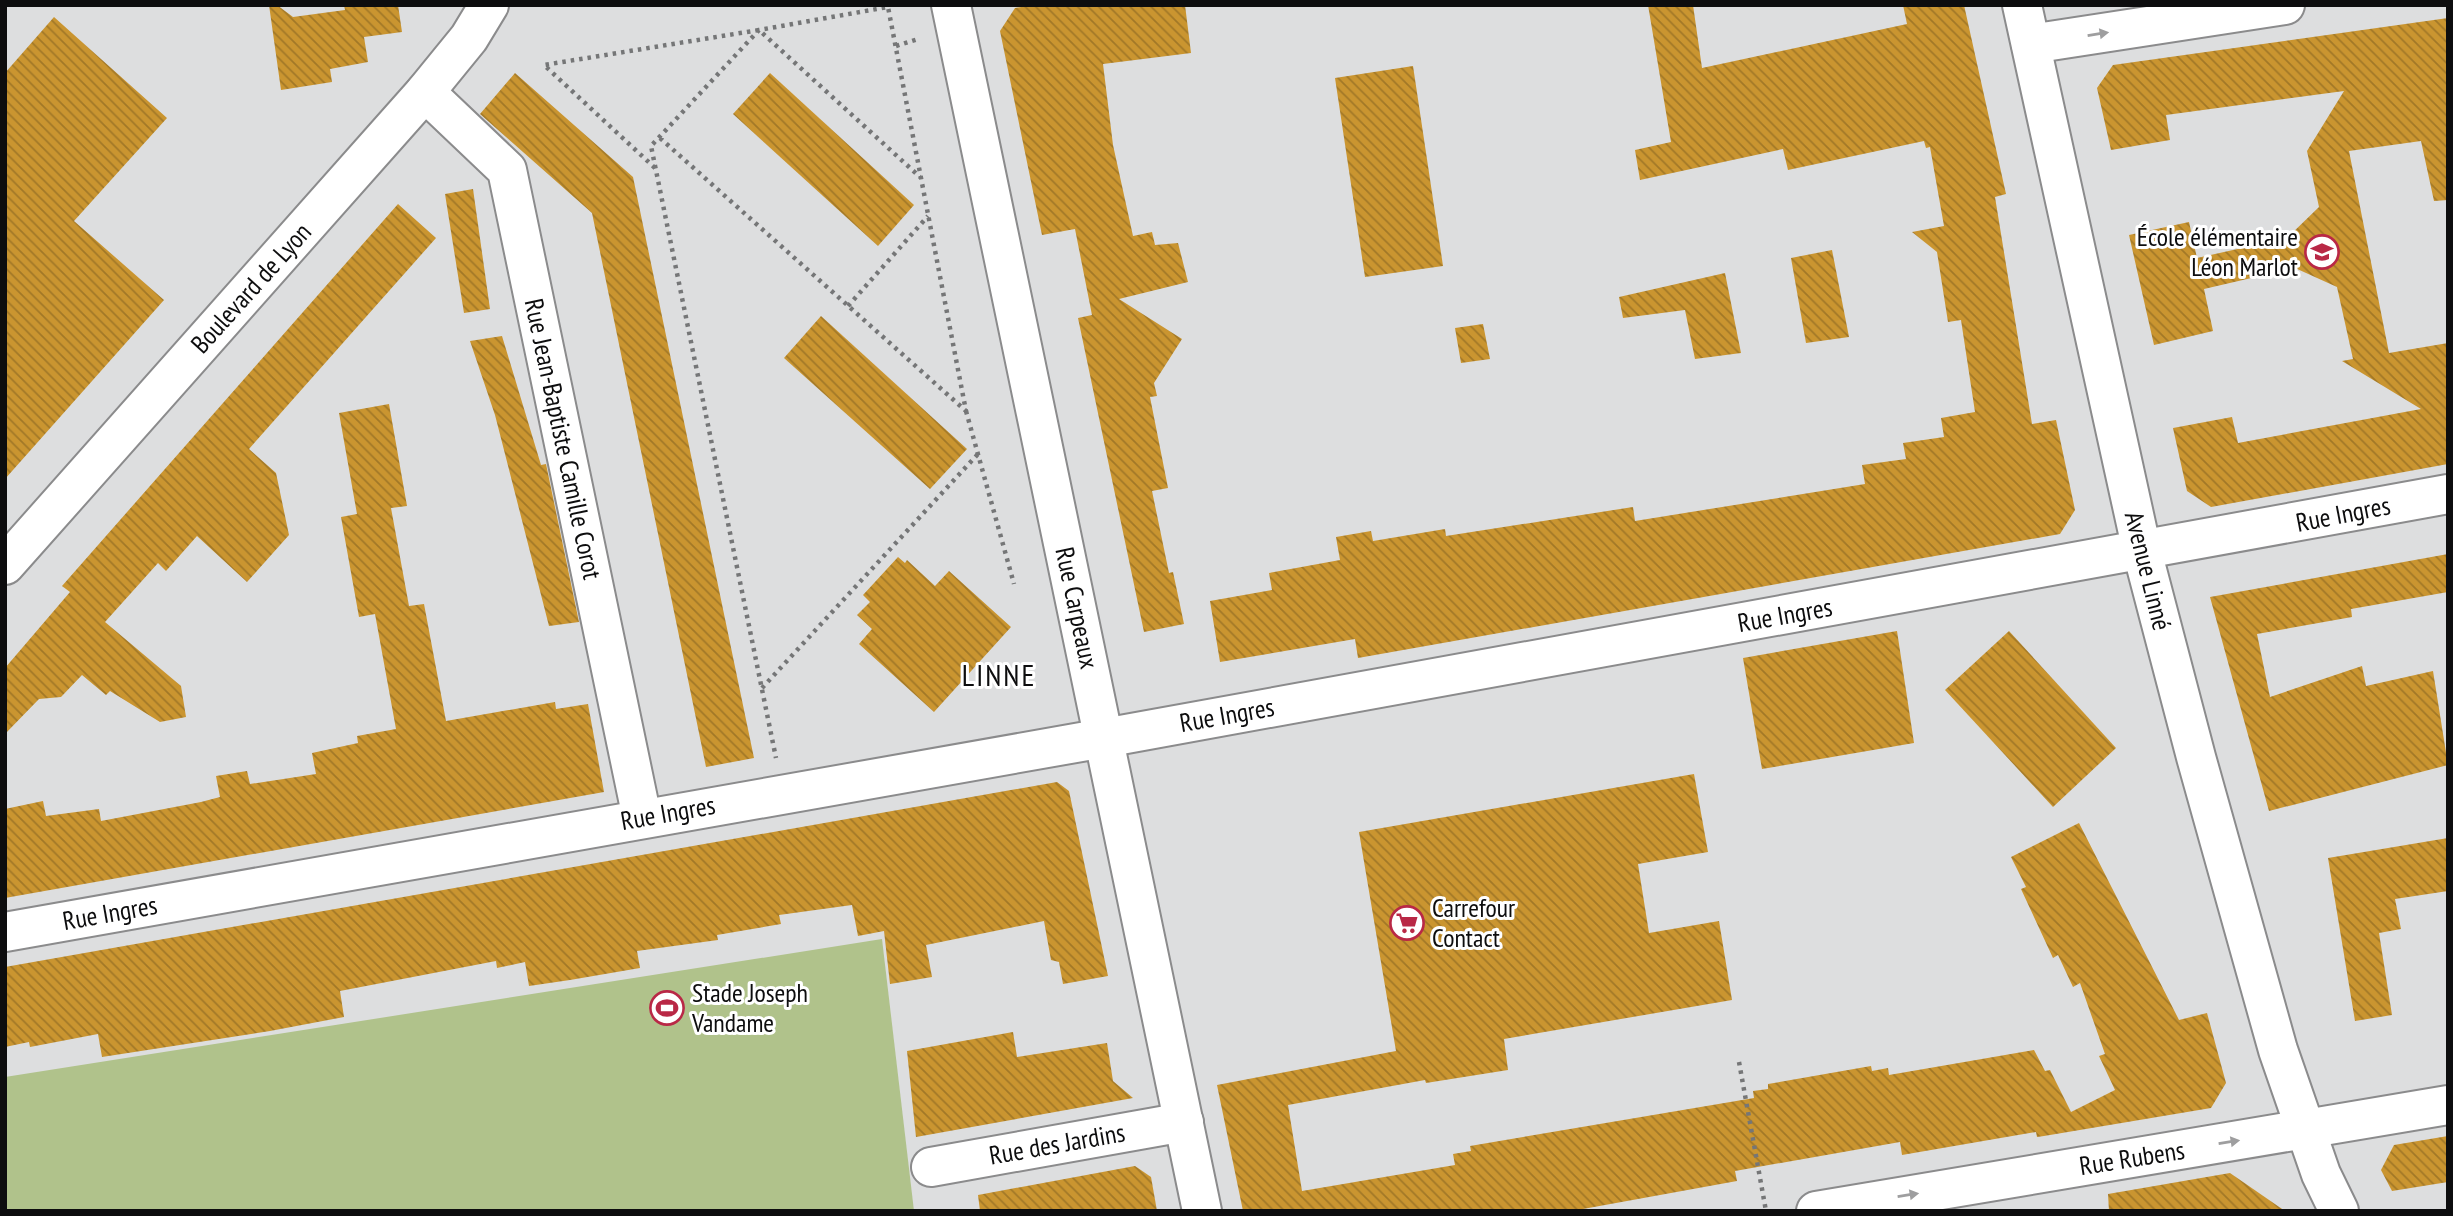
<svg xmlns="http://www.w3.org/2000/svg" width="2453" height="1216" viewBox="0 0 2453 1216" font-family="'PT Sans Narrow',sans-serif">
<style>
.garden{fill:#b0c28b}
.building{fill:url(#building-back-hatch)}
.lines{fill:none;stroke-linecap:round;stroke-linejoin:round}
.minor-casing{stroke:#8b8b8c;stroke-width:42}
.tertiary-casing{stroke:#8b8b8c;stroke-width:42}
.path{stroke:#757677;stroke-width:4.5;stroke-dasharray:3.5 5;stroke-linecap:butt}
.minor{stroke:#fff;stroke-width:38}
.tertiary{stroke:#fff;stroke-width:38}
.oneway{fill:#9e9e9f}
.labels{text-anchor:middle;stroke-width:6;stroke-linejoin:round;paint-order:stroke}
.poi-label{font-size:26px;fill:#0d0d0e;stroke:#fff;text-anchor:start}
.street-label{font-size:26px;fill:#0d0d0e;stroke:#fff}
.quarter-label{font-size:30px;letter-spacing:2px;fill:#0d0d0e;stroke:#fff}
</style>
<defs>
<pattern id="building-back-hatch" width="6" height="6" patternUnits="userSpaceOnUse" patternTransform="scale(1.75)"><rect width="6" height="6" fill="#ca9530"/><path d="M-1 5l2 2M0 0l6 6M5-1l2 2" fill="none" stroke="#a27827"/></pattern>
</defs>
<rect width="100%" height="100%" fill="#dddedf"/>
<polygon class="garden" points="882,939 914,1211 5,1211 5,1077"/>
<g class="building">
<polygon points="269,5 277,5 293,17 345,10 344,5 398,5 402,32 364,37 368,62 330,69 332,82 281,90"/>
<polygon points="1036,5 1185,5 1191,53 1103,64 1113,145 1133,236 1152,232 1155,245 1178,243 1188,282 1119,299 1182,339 1154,383 1157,396 1150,397 1168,488 1152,491 1169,573 1173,572 1184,624 1144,632 1078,318 1092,315 1075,229 1042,235 1000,31 1015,8"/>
<polygon points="1648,5 1693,5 1702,68 1907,24 1903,5 1964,5 2006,194 1995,197 2032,424 2056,420 2075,510 2060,534 1358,658 1355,639 1220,662 1210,601 1272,590 1269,573 1340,560 1336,537 1371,531 1373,541 1445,529 1446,536 1633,507 1635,521 1865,484 1862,465 1906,459 1903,443 1944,437 1941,418 1975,412 1961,320 1948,322 1937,252 1912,232 1944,226 1930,147 1926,148 1924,141 1788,170 1783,149 1640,180 1635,150 1671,142"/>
<polygon points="54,17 167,118 74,221 164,300 5,479 5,73"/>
<polygon points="2448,18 2448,200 2434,201 2421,141 2349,151 2389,353 2448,343 2448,464 2211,507 2187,491 2173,428 2232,417 2238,443 2421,409 2342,361 2353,359 2337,287 2295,268 2204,289 2213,331 2154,345 2129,235 2189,222 2197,258 2287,238 2319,207 2307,151 2344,91 2166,115 2170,140 2111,150 2097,88 2113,65"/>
<polygon points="1413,66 1443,266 1365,277 1335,78"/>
<polygon points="515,73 633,177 754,758 706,767 592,213 480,114"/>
<polygon points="770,73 914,205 878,246 733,114"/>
<polygon points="473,189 490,309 464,313 445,194"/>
<polygon points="398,204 436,238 249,449 276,473 289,535 247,582 197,536 166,571 158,563 105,622 181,686 186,717 160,722 110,691 106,695 82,675 61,697 39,699 5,734 5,668 70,592 62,586"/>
<polygon points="1832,250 1849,337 1806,343 1791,258"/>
<polygon points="1725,273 1741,353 1695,359 1685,310 1623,318 1619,297"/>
<polygon points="821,316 967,449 930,489 784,358"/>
<polygon points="1483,324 1490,359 1461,363 1455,328"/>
<polygon points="502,336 541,465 546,464 579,622 549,626 495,415 470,341"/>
<polygon points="389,404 407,506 391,508 409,606 424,604 446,721 555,702 556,709 588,704 604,792 5,898 5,809 43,801 46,816 99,809 101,821 201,802 220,797 216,776 247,771 250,784 316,774 312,753 358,743 357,736 396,729 375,614 359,617 341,517 357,514 339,413"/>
<polygon points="2448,554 2448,592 2351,609 2352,617 2257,634 2270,697 2362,666 2366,686 2433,671 2448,765 2269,811 2210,597"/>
<polygon points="898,557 905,563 907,560 935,586 949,571 1011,627 934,712 859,644 872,629 857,615 870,602 863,595"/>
<polygon points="1897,631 1914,743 1762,769 1743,658"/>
<polygon points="2009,631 2116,748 2053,807 1945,690"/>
<polygon points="1694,774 1708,852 1638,864 1649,933 1719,921 1732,1000 1504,1039 1508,1070 1426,1083 1425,1080 1288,1105 1302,1191 1455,1165 1453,1154 1471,1151 1470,1146 1754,1098 1753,1091 1768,1089 1768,1084 1871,1066 1872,1071 1888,1068 1889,1075 2034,1050 2045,1071 2050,1070 2071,1112 2115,1090 2099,1056 2105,1054 2080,983 2073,987 2058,955 2053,958 2021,889 2026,887 2011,857 2079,823 2179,1020 2207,1013 2226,1083 2211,1108 2044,1136 2037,1137 2036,1132 1902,1155 1900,1142 1735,1171 1737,1181 1572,1211 1243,1211 1217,1085 1396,1051 1359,832"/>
<polygon points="1057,782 1069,791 1108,976 1063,984 1059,962 1051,960 1044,921 926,945 932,977 890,984 884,931 858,936 852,905 779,915 781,924 717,935 718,940 637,951 640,968 570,980 529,986 525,962 497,968 496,961 340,991 344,1017 270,1031 102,1057 98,1034 30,1047 29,1042 5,1047 5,967"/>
<polygon points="2448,838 2448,891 2395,899 2401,929 2379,933 2392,1015 2355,1021 2328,858"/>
<polygon points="1013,1032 1017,1057 1107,1043 1113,1081 1133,1098 916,1137 907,1051"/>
<polygon points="2448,1136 2448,1182 2392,1191 2381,1170 2394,1145"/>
<polygon points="1135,1166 1151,1177 1157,1211 980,1211 978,1195"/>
<polygon points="2230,1173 2285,1211 2109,1211 2108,1194"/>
</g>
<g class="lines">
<g class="minor-casing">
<g id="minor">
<polyline points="951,5 1202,1211"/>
<polyline points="2031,44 2285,5"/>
<polyline points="425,92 507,170 642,818"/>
<polyline points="5,565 425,92 469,38 489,5"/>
<polyline points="5,932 1104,738 2448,494"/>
<polyline points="931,1167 1184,1122"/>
<polyline points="1816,1211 2448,1105"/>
</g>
</g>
<g class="tertiary-casing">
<polyline id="tertiary" points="2022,5 2142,551 2196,757 2278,1050 2321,1174 2339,1211"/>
</g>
<g class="path">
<polyline points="896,46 918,39"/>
<polyline points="660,138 966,411 888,7 759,30 651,146 776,758"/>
<polyline points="655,168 544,65 759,30 920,177"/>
<polyline points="848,306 928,216"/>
<polyline points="966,411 1014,584"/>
<polyline points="762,688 978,454"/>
<polyline points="1739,1062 1766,1211"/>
</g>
<use href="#minor" class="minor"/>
<use href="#tertiary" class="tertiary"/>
</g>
<defs><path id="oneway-solid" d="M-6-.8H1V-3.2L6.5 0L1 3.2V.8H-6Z" transform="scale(1.75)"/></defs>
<g class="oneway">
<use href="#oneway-solid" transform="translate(2098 34) rotate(-9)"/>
<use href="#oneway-solid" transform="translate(2229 1142) rotate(-9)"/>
<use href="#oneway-solid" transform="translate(1908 1195) rotate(-9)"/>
</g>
<defs>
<g id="school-ring" transform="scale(1.75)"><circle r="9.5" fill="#fff" stroke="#b92846" stroke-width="1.5"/><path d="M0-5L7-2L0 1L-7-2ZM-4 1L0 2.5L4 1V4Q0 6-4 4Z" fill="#b92846"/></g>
<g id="supermarket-ring" transform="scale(1.75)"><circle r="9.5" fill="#fff" stroke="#b92846" stroke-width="1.5"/><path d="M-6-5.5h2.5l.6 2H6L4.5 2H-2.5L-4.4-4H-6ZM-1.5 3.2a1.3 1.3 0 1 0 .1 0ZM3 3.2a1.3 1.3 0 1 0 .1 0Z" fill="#b92846"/></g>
<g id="stadium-ring" transform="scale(1.75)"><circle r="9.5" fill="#fff" stroke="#b92846" stroke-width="1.5"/><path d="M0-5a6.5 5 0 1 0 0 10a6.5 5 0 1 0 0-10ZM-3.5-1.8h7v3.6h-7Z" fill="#b92846"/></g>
</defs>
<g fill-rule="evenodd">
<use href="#school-ring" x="2322" y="252"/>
<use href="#supermarket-ring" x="1407" y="923"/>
<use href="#stadium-ring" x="667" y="1008"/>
</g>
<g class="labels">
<g class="poi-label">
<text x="2298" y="246" text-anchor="end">École élémentaire<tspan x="2298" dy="30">Léon Marlot</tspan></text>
<text x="1432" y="917">Carrefour<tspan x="1432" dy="30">Contact</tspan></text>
<text x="692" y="1002">Stade Joseph<tspan x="692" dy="30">Vandame</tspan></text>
</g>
<g class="street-label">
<text transform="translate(251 288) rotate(-48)" y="9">Boulevard de Lyon</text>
<text transform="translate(563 439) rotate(78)" y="9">Rue Jean-Baptiste Camille Corot</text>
<text transform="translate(2343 514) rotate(-11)" y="9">Rue Ingres</text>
<text transform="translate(2148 571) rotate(76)" y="9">Avenue Linné</text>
<text transform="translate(1077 608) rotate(78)" y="9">Rue Carpeaux</text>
<text transform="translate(1785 615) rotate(-10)" y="9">Rue Ingres</text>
<text transform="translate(1227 715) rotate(-10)" y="9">Rue Ingres</text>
<text transform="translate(668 813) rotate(-10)" y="9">Rue Ingres</text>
<text transform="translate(110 913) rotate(-10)" y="9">Rue Ingres</text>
<text transform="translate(1057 1144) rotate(-10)" y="9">Rue des Jardins</text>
<text transform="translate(2132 1158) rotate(-9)" y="9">Rue Rubens</text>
</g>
<g class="quarter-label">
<text x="999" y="686">LINNE</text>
</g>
</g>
<rect width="2453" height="1216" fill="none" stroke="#0d0d0e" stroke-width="14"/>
</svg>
